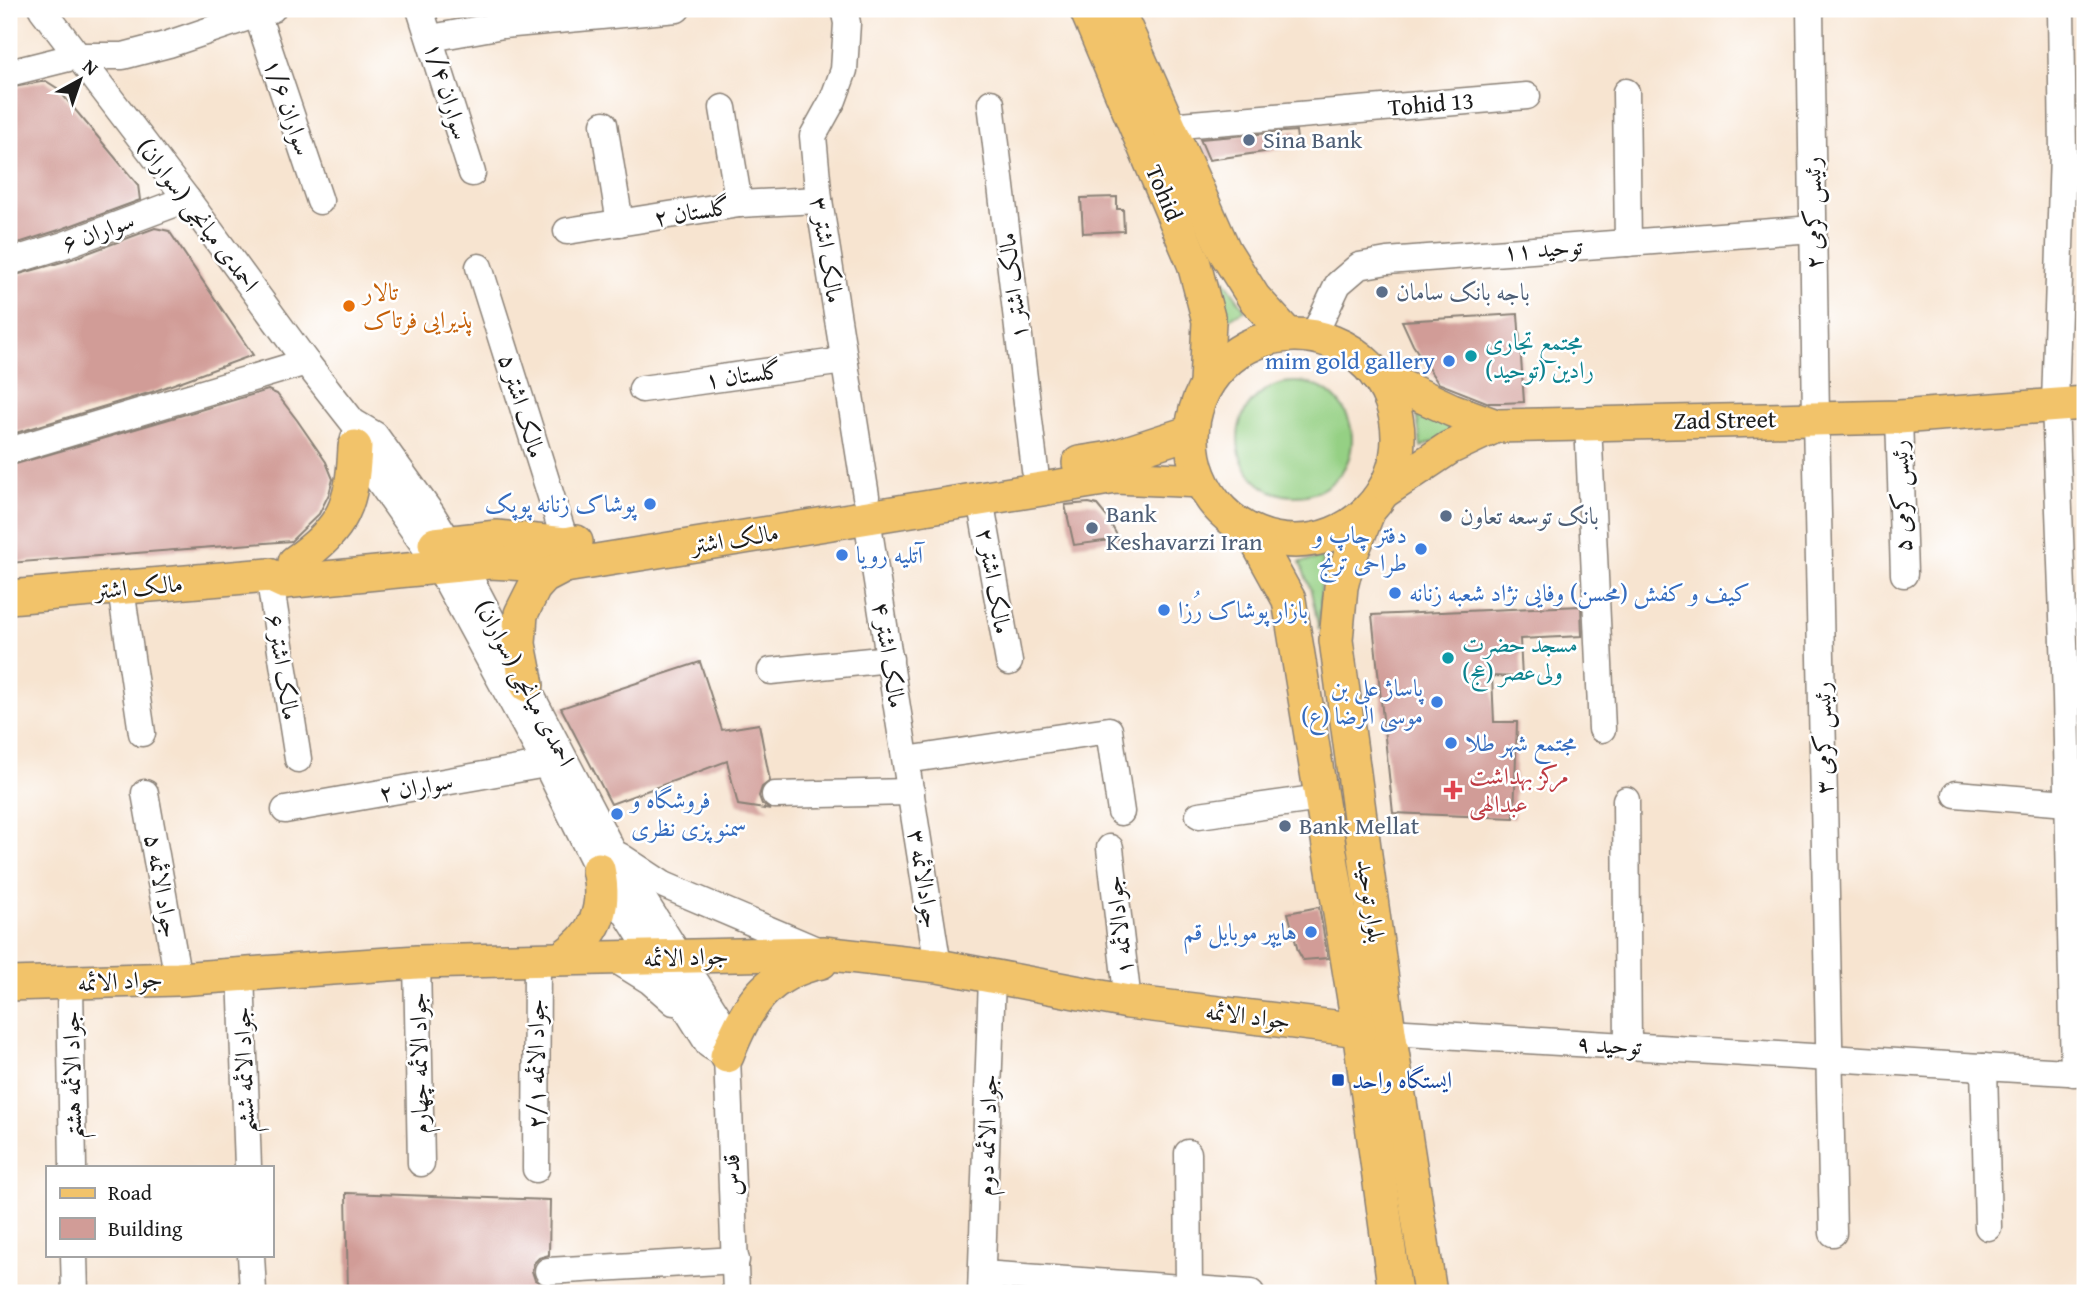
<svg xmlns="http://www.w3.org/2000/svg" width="2094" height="1302" viewBox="0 0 2094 1302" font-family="'Gentium Book Plus',Amiri,serif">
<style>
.green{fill:#95d084;stroke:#587650;stroke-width:2}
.building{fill:#d19c97}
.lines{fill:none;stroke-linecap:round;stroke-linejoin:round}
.minor-casing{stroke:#8a8076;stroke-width:29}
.major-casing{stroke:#8a8076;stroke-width:36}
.minor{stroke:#fff;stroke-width:26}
.major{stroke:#f2c36a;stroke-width:33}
.service-dot{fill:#5c6f8a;stroke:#fff;stroke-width:2.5}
.food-dot{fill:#e8710a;stroke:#fff;stroke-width:2.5}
.culture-dot{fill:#0f9aa8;stroke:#fff;stroke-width:2.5}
.shop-dot{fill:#3f7fe0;stroke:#fff;stroke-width:2.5}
.health-dot{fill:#e0444e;stroke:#fff;stroke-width:2.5}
.transit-dot{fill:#1a4fb4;stroke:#fff;stroke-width:2.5}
.labels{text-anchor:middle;stroke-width:5;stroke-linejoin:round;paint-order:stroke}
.street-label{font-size:24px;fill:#1c1c1c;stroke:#fff}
.service-label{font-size:24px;fill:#4e5e75;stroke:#fff;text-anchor:start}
.food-label{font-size:24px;fill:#c56008;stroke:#fff;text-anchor:start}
.culture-label{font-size:24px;fill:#0d838f;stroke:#fff;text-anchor:start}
.shop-label{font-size:24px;fill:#366cbe;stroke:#fff;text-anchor:end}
.health-label{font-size:24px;fill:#be3a42;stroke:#fff;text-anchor:start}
.transit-label{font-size:24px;fill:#164399;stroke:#fff;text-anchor:start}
</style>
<rect width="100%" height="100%" fill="#fff"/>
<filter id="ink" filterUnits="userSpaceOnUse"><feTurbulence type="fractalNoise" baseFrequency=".0143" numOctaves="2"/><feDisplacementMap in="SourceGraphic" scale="14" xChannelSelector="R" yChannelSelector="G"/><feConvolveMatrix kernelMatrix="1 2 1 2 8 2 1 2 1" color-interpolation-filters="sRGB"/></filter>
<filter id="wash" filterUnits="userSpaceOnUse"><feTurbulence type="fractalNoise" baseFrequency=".00686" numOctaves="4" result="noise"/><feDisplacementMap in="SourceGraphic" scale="28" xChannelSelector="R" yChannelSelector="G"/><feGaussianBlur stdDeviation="1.57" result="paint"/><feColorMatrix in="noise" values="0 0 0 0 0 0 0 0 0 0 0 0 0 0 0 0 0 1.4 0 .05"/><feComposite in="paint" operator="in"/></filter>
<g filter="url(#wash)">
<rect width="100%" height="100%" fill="#f7e4d0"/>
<g class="green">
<polygon points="1210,259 1245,310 1229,319"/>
<circle cx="1295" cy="439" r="57"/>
<polygon points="1417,416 1462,429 1421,447"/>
<polygon points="1323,558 1319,630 1311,591 1300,562"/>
</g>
<g id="blocks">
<g class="building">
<polygon points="46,81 57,88 138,185 140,200 59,230 9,246 9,88"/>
<polygon points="1296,131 1298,147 1209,160 1200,139"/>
<polygon points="1117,197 1117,209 1123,209 1124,231 1083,233 1081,198"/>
<polygon points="155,228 169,231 253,355 152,392 9,435 9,277 69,260"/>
<polygon points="1518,314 1524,402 1502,403 1489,403 1438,383 1413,345 1402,321"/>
<polygon points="268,390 277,394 297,420 326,462 333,479 329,494 319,514 291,541 9,563 9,466"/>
<polygon points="1089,503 1097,505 1107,517 1119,539 1074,545 1065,505"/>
<polygon points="1581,606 1582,636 1520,639 1522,677 1492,676 1494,722 1517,722 1514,818 1393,813 1372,615"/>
<polygon points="700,662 722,730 759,724 770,781 762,787 759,796 762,804 771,810 738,805 727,761 611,804 561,708"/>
<polygon points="1319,907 1328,958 1303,960 1298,951 1288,913"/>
<polygon points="346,1193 550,1200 549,1255 539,1258 534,1263 532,1271 535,1280 547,1286 547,1293 348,1293"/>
</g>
</g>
</g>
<g filter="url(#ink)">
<use href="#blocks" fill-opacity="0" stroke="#8a8076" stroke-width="2"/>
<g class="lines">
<g class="minor-casing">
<g id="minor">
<polyline points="42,9 187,199 306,362 353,422 375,435 431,513 462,563 612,850 729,1034 727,1056 736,1293"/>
<polyline points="420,9 472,173"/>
<polyline points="844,9 847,23 844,70 833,100 813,136 819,200 866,496"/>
<polyline points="1810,9 1816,418 1833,1233"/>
<polyline points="2061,9 2063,153 2055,404 2066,696 2074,1073"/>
<polyline points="257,14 320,201"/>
<polyline points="431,38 503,25 677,9"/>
<polyline points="9,73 77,56 123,56 169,44 272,9"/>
<polyline points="1626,92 1628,243"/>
<polyline points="991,103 1035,470"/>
<polyline points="723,108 739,204"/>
<polyline points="604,124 620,223"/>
<polyline points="1168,126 1527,96"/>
<polyline points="567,231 739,204 819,200"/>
<polyline points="9,262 64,245 187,199"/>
<polyline points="479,267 566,544"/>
<polyline points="1313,337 1338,284 1359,266 1387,261 1813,229"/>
<polyline points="642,389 844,361"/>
<polyline points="1899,417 1904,574"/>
<polyline points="1588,423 1602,729"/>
<polyline points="354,438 355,447 438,565 546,764 598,869 709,1045 727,1056"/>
<polyline points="9,451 306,362"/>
<polyline points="980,499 1009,662"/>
<polyline points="867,518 938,966"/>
<polyline points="269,575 298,759"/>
<polyline points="121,589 142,733"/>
<polyline points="771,671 890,659"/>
<polyline points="906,760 1109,730 1121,812"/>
<polyline points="145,793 178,979"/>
<polyline points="1956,794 2067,803"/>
<polyline points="775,795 911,792"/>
<polyline points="1626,800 1628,1046"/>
<polyline points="285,810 546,764"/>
<polyline points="1199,815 1321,798"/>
<polyline points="1110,848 1128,1002"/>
<polyline points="620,856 664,885 819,951"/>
<polyline points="613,958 650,981 674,1002"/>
<polyline points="417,962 421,1163"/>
<polyline points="241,973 248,1167"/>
<polyline points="70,984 73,1167"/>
<polyline points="1389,1032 2085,1073"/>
<polyline points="1984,1067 1988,1227"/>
<polyline points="1188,1153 1189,1293"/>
<polyline points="536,1169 537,958"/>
<polyline points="74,1255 75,1293"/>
<polyline points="251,1255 253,1291"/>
<polyline points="548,1271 736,1260"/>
<polyline points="982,1274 1251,1293"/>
<polyline points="981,1293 992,978"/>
</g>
</g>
<g class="major-casing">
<g id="major">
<polyline points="1086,9 1194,264 1209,321 1206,384"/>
<polyline points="1117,9 1224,250 1254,298 1288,335"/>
<circle cx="1295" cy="438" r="103"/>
<polyline points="1376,375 1452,410 1496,426 1899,417 2085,403"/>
<polyline points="1079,463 1111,458 1191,432"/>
<polyline points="1383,492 1449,448 1496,426"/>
<polyline points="1368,512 1346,567 1341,587 1336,640 1389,1032 1430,1293"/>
<polyline points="1252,533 1289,600 1359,1030 1395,1293"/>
<polyline points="435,544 497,537 566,544 576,542"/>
<path d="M295,562C345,527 352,505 355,447"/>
<polyline points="9,597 269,575 284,582 490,562 565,566 1116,477 1200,481"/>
<polyline points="527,685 519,644 521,614 534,588 544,577 565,566"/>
<path d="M562,958C596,934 607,910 598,869"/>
<polyline points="9,984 178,979 417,962 823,953 938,966 1128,1002 1359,1030"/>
<path d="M727,1056C746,1007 766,973 821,962"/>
</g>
</g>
<use href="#minor" class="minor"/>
<use href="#major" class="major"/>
</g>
</g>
<g class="service-dot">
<circle cx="1249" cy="140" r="7"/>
<circle cx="1382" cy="292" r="7"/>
<circle cx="1446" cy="516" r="7"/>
<circle cx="1092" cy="528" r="7"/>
<circle cx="1285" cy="826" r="7"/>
</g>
<circle class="food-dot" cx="349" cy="306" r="7"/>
<g class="culture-dot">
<circle cx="1471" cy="356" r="7"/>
<circle cx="1448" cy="658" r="7"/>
</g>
<g class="shop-dot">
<circle cx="1449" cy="361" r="7"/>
<circle cx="650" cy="504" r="7"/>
<circle cx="1421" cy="549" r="7"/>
<circle cx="842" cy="555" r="7"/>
<circle cx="1395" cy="593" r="7"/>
<circle cx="1164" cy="610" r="7"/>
<circle cx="1437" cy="702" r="7"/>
<circle cx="1451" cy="743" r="7"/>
<circle cx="617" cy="814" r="7"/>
<circle cx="1311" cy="932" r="7"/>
</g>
<path class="health-dot" d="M1449.5 779.5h7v7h7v7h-7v7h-7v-7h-7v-7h7z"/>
<rect class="transit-dot" x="1331" y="1073" width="14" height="14" rx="3.5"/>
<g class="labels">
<g class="street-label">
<text transform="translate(447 91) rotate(73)" y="8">سواران ۱/۴</text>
<text transform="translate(1431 104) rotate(-5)" y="8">Tohid 13</text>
<text transform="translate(288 107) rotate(71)" y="8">سواران ۱/۶</text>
<text transform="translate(1164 193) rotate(67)" y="8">Tohid</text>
<text transform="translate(692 212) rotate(-9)" y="8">گلستان ۲</text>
<text transform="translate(1813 213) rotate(-91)" y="8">رئیس کرمی ۲</text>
<text transform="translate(198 215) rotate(53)" y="8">احمدی میانجی (سواران)</text>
<text transform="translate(98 232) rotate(-20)" y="8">سواران ۶</text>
<text transform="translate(1543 249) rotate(-4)" y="8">توحید ۱۱</text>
<text transform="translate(827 250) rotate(81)" y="8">مالک اشتر ۳</text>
<text transform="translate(1013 286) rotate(-97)" y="8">مالک اشتر ۱</text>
<text transform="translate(743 375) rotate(-8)" y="8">گلستان ۱</text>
<text transform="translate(522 406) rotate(73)" y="8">مالک اشتر ۵</text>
<text transform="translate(1725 420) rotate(-1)" y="8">Zad Street</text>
<text transform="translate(1901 496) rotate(-92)" y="8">رئیس کرمی ۵</text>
<text transform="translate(735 539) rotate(-9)" y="8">مالک اشتر</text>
<text transform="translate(994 581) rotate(80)" y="8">مالک اشتر ۲</text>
<text transform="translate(139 587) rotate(-5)" y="8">مالک اشتر</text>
<text transform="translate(889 655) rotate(81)" y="8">مالک اشتر ۴</text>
<text transform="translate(283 667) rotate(81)" y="8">مالک اشتر ۶</text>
<text transform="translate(525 683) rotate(62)" y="8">احمدی میانجی (سواران)</text>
<text transform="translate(1823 738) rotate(-91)" y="8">رئیس کرمی ۳</text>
<text transform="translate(416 787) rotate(-10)" y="8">سواران ۲</text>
<text transform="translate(924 879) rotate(81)" y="8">جوادالائمه ۳</text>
<text transform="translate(162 886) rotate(80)" y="8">جواد الائمه ۵</text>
<text transform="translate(1371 901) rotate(82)" y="8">بلوار توحید</text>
<text transform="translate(1119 925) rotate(-97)" y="8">جوادالائمه ۱</text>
<text transform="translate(686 957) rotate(-2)" y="8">جواد الائمه</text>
<text transform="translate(120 981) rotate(-3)" y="8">جواد الائمه</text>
<text transform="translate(1248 1016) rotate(7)" y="8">جواد الائمه</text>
<text transform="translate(1609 1045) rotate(3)" y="8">توحید ۹</text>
<text transform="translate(419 1063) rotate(-91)" y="8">جواد الائمه چهارم</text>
<text transform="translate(536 1064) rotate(-90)" y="8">جواد الائمه ۲/۱</text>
<text transform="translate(244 1070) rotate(-92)" y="8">جواد الائمه ششم</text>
<text transform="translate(72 1075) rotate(-91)" y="8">جواد الائمه هشتم</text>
<text transform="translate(987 1135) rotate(-88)" y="8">جواد الائمه دوم</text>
<text transform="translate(732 1175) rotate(-93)" y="8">قدس</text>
</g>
<g class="service-label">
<text x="1263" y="148">Sina Bank</text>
<text x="1396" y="300">باجه بانک سامان</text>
<text x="1106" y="522">Bank<tspan x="1106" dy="28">Keshavarzi Iran</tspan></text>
<text x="1460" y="524">بانک توسعه تعاون</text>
<text x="1299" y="834">Bank Mellat</text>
</g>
<g class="food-label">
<text x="363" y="300">تالار<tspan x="363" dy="28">پذیرایی فرتاک</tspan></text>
</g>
<g class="culture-label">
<text x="1485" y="350">مجتمع تجاری<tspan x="1485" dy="28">رادین (توحید)</tspan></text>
<text x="1462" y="652">مسجد حضرت<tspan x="1462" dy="28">ولی‌عصر (عج)</tspan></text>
</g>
<g class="shop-label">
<text x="1435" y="369">mim gold gallery</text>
<text x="636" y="512">پوشاک زنانه پوپک</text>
<text x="1407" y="543">دفتر چاپ و<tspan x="1407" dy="28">طراحی ترنج</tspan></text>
<text x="856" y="563" text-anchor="start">آتلیه رویا</text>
<text x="1409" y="601" text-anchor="start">کیف و کفش (محسن) وفایی نژاد شعبه زنانه</text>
<text x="1178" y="618" text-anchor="start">بازار پوشاک رُزا</text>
<text x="1423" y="696">پاساژ علی بن<tspan x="1423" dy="28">موسی الرضا (ع)</tspan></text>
<text x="1465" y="751" text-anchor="start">مجتمع شهر طلا</text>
<text x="631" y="808" text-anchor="start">فروشگاه و<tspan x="631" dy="28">سمنو پزی نظری</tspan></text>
<text x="1297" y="940">هایپر موبایل قم</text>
</g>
<g class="health-label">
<text x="1469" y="784">مرکز بهداشت<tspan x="1469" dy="28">عبدالهی</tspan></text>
</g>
<g class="transit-label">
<text x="1352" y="1088">ایستگاه واحد</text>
</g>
</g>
<rect width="2094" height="1302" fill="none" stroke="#fff" stroke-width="35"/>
<rect x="46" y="1166" width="228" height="91" fill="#ffffff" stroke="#a4a4a4" stroke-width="2"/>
<rect x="60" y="1188" width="35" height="10" fill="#f2c36a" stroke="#a4a4a4" stroke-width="2"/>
<text x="108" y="1200" font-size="21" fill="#1c1c1c">Road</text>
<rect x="60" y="1218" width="35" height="21" fill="#d19c97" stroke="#a4a4a4" stroke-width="2"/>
<text x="108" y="1236" font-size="21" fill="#1c1c1c">Building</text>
<g transform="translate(80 80) rotate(40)" stroke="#ffffff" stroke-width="5" paint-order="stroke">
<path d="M0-5L12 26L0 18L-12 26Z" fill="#1c1c1c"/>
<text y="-10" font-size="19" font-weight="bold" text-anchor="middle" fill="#1c1c1c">N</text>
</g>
</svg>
